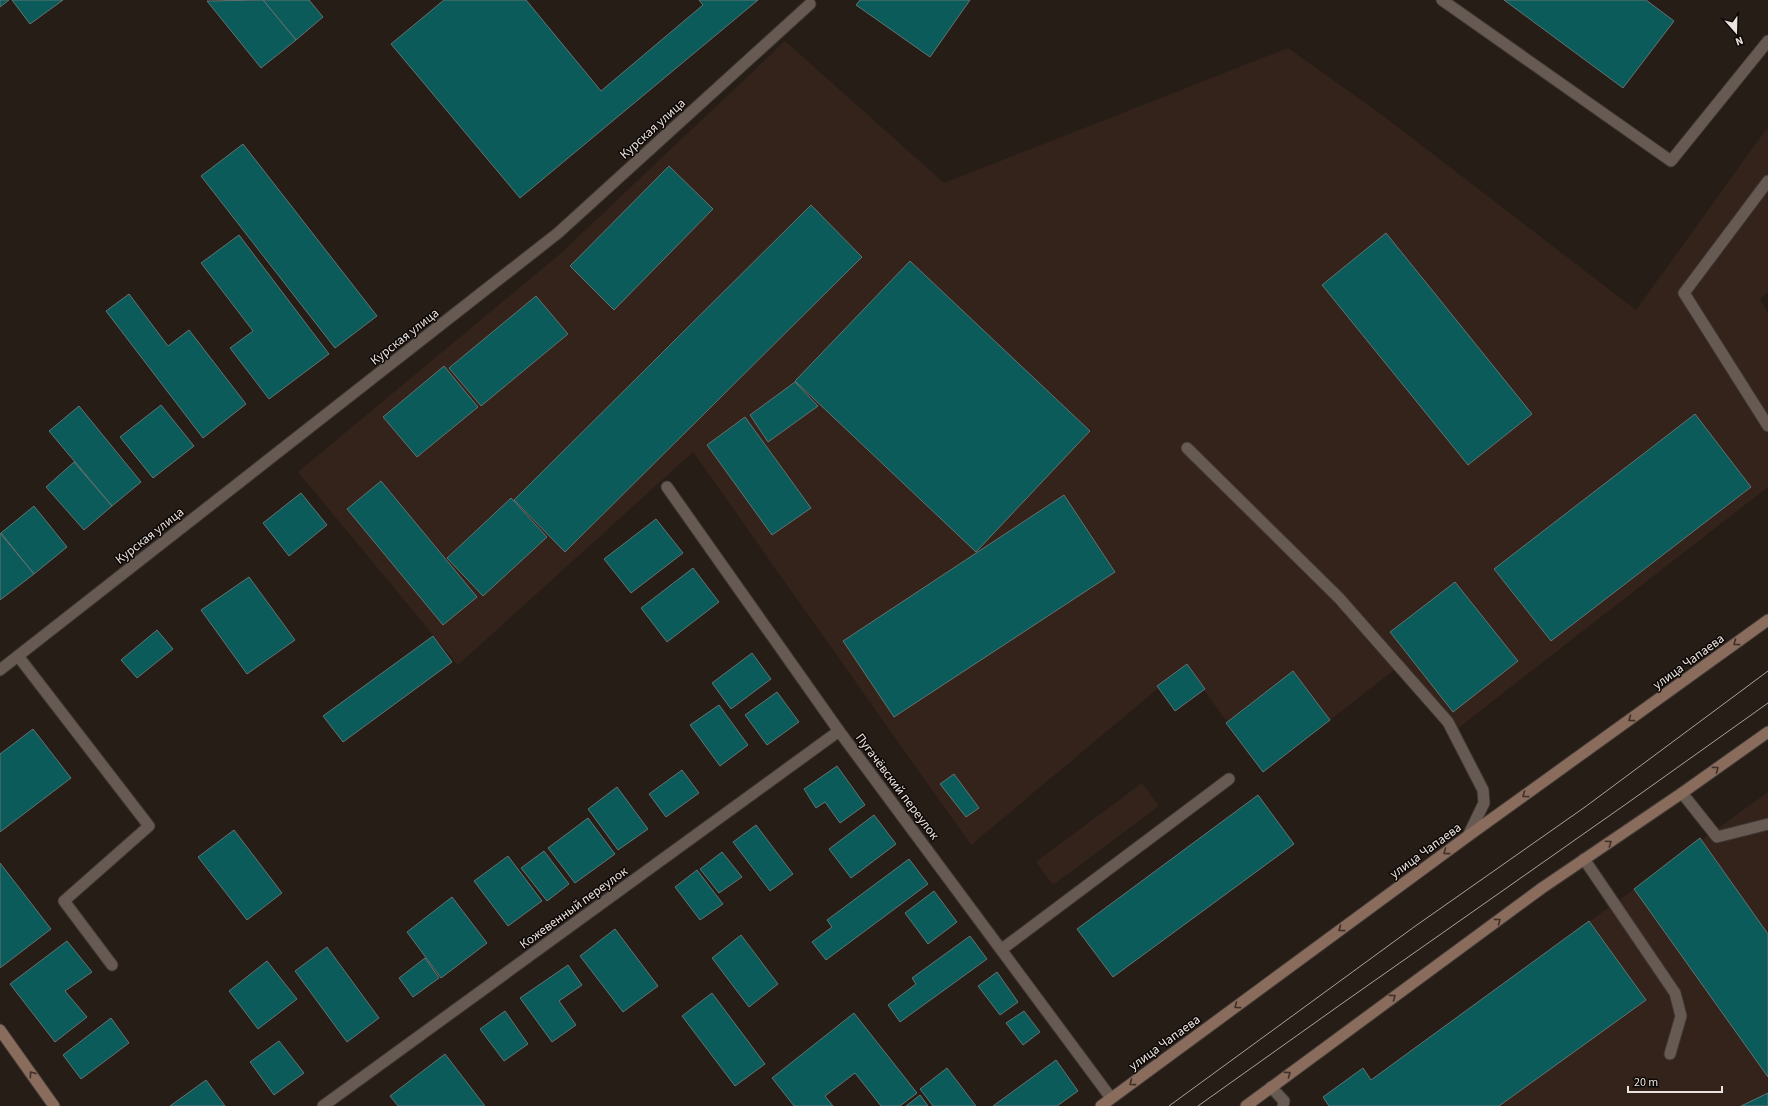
<svg xmlns="http://www.w3.org/2000/svg" width="1768" height="1106" viewBox="0 0 1768 1106" font-family="'Source Sans 3',sans-serif">
<style>
.built{fill:#33231a}
.building{fill:#0c5b5b;stroke:#637372}
.lines{fill:none;stroke-linecap:round;stroke-linejoin:round}
.service-casing{stroke:#3f3734;stroke-width:13}
.minor-casing{stroke:#3f3734;stroke-width:13}
.secondary-casing{stroke:#3f3734;stroke-width:13}
.service{stroke:#665a53;stroke-width:11}
.minor{stroke:#665a53;stroke-width:11}
.secondary{stroke:#896c5b;stroke-width:11}
.tram{stroke:#a8a09b;stroke-width:1}
.oneway{stroke:#3f3028}
.labels{text-anchor:middle;stroke-width:3;stroke-linejoin:round;paint-order:stroke}
.street-label{font-size:13px;fill:#eae3df;stroke:#0d0806}
</style>
<rect width="100%" height="100%" fill="#271d17"/>
<g class="built">
<polygon points="785,41 944,183 1288,48 1382,115 1636,310 1768,127 1768,292 1760,299 1768,313 1768,487 1453,732 1402,664 1263,772 1186,665 971,845 693,452 458,665 298,472 560,254"/>
<polygon points="1142,783 1159,806 1053,885 1036,862"/>
<polygon points="1768,792 1768,1106 1329,1106 1323,1097 1363,1068 1371,1080"/>
</g>
<g class="building">
<polygon points="0,0 9,0 0,7"/>
<polygon points="12,0 63,0 30,24"/>
<polygon points="263,0 309,0 323,17 296,40"/>
<polygon points="263,0 296,40 261,68 207,1"/>
<polygon points="444,0 526,0 601,91 703,5 699,0 758,0 520,198 391,44"/>
<polygon points="860,0 970,0 930,57 856,5"/>
<polygon points="1504,0 1646,0 1674,21 1623,88"/>
<polygon points="243,144 377,316 335,348 201,176"/>
<polygon points="669,166 713,209 614,310 570,266"/>
<polygon points="811,205 862,257 565,552 514,500"/>
<polygon points="1386,233 1532,414 1468,465 1322,285"/>
<polygon points="239,235 329,354 269,399 230,348 253,331 201,263"/>
<polygon points="910,261 1090,431 976,552 795,381"/>
<polygon points="129,294 168,346 189,330 246,404 203,438 106,311"/>
<polygon points="536,296 568,334 481,406 449,368"/>
<polygon points="444,366 478,407 417,457 383,417"/>
<polygon points="795,382 818,406 768,442 750,415"/>
<polygon points="161,405 194,446 153,478 120,437"/>
<polygon points="79,406 141,482 112,506 49,431"/>
<polygon points="1695,414 1751,487 1551,641 1494,569"/>
<polygon points="745,417 811,508 772,535 707,445"/>
<polygon points="74,462 112,506 84,530 46,487"/>
<polygon points="381,481 477,597 443,625 347,509"/>
<polygon points="301,493 327,525 289,556 263,523"/>
<polygon points="1064,495 1115,572 894,717 843,641"/>
<polygon points="511,498 547,537 483,596 447,558"/>
<polygon points="34,506 67,547 34,574 1,533"/>
<polygon points="656,519 683,553 631,593 604,559"/>
<polygon points="0,533 34,574 0,600"/>
<polygon points="693,568 719,602 667,642 641,608"/>
<polygon points="249,577 295,640 247,674 201,610"/>
<polygon points="1455,582 1518,661 1453,712 1390,632"/>
<polygon points="157,630 173,649 137,678 121,660"/>
<polygon points="433,636 452,662 343,742 323,716"/>
<polygon points="752,653 771,679 731,709 712,683"/>
<polygon points="1187,664 1205,689 1175,711 1157,686"/>
<polygon points="1293,671 1330,720 1263,772 1226,723"/>
<polygon points="777,692 799,722 767,745 745,715"/>
<polygon points="719,705 748,745 720,766 690,725"/>
<polygon points="33,729 71,778 0,832 0,754"/>
<polygon points="837,766 865,805 840,823 825,802 816,808 804,789"/>
<polygon points="682,770 699,793 666,817 649,794"/>
<polygon points="954,774 979,808 966,817 940,784"/>
<polygon points="617,787 648,829 618,850 588,809"/>
<polygon points="1258,795 1294,844 1113,977 1077,929"/>
<polygon points="874,815 896,844 851,878 829,849"/>
<polygon points="588,818 615,854 575,883 548,848"/>
<polygon points="756,825 793,874 770,891 733,842"/>
<polygon points="234,830 282,893 247,920 198,857"/>
<polygon points="1700,838 1768,934 1768,1077 1634,889"/>
<polygon points="544,851 569,884 547,901 521,868"/>
<polygon points="722,852 742,877 719,893 700,869"/>
<polygon points="508,856 542,901 508,926 474,881"/>
<polygon points="909,859 928,884 826,960 812,942 832,927 827,920"/>
<polygon points="0,863 51,929 0,968"/>
<polygon points="697,870 723,904 700,920 675,887"/>
<polygon points="934,891 957,922 928,944 905,913"/>
<polygon points="452,897 487,943 441,978 407,932"/>
<polygon points="1589,921 1646,1000 1499,1106 1329,1106 1323,1097 1363,1068 1371,1080"/>
<polygon points="615,929 658,986 623,1012 580,956"/>
<polygon points="741,935 778,984 749,1007 712,958"/>
<polygon points="970,936 987,959 900,1022 888,1005 916,984 912,978"/>
<polygon points="67,941 92,972 65,991 87,1017 55,1042 10,984"/>
<polygon points="327,947 379,1018 347,1042 295,971"/>
<polygon points="425,958 439,978 413,997 399,978"/>
<polygon points="267,961 297,999 258,1029 229,991"/>
<polygon points="568,965 582,985 559,1001 576,1025 552,1042 520,998"/>
<polygon points="997,972 1018,1002 1000,1015 978,986"/>
<polygon points="712,993 765,1064 735,1086 682,1016"/>
<polygon points="505,1011 528,1044 504,1061 480,1029"/>
<polygon points="1024,1011 1040,1032 1023,1045 1006,1023"/>
<polygon points="854,1013 917,1093 900,1106 881,1106 855,1073 825,1096 833,1106 794,1106 772,1078"/>
<polygon points="111,1018 129,1043 81,1079 63,1055"/>
<polygon points="279,1041 304,1073 274,1095 250,1062"/>
<polygon points="445,1054 485,1106 398,1106 390,1096"/>
<polygon points="1056,1060 1078,1091 1057,1106 993,1106"/>
<polygon points="947,1068 976,1106 933,1106 920,1089"/>
<polygon points="206,1080 225,1106 170,1106"/>
<polygon points="1768,1093 1768,1106 1741,1106"/>
<polygon points="920,1095 928,1106 906,1106"/>
</g>
<g class="lines">
<g class="service-casing">
<g id="service">
<polyline points="1442,0 1671,161 1768,41"/>
<polyline points="1768,181 1684,293 1768,426"/>
<polyline points="1187,448 1339,598 1448,722 1483,790 1484,803 1468,836"/>
<polyline points="18,656 149,826 64,901 112,965"/>
<polyline points="1584,859 1675,993 1681,1016 1670,1054"/>
<polyline points="1271,1087 1284,1101 1283,1106"/>
</g>
</g>
<g class="minor-casing">
<g id="minor">
<polyline points="667,487 839,731 1111,1098"/>
<polyline points="0,670 558,233 810,4"/>
<polyline points="1682,793 1717,837 1768,824"/>
<polyline points="1002,949 1229,779"/>
<polyline points="323,1106 839,731"/>
</g>
</g>
<g class="secondary-casing">
<g id="secondary">
<polyline points="0,1030 54,1106"/>
<polyline points="1101,1106 1468,836 1768,620"/>
<polyline points="1246,1106 1542,888 1682,793 1768,732"/>
</g>
</g>
<use href="#service" class="service"/>
<use href="#minor" class="minor"/>
<use href="#secondary" class="secondary"/>
<g class="tram">
<polyline points="1169,1106 1414,927 1585,807 1768,671"/>
<path d="M1198,1106C1387,970 1579,839 1768,703"/>
</g>
</g>
<defs><path id="oneway-chevron" d="M-2-3.5L2.5 0L-2 3.5" fill="none" stroke-width="1.6" stroke-linecap="round" stroke-linejoin="round"/></defs>
<g class="oneway">
<use href="#oneway-chevron" transform="translate(1736 643) rotate(144)"/>
<use href="#oneway-chevron" transform="translate(1631 719) rotate(144)"/>
<use href="#oneway-chevron" transform="translate(1716 769) rotate(-36)"/>
<use href="#oneway-chevron" transform="translate(1525 795) rotate(144)"/>
<use href="#oneway-chevron" transform="translate(1609 843) rotate(-34)"/>
<use href="#oneway-chevron" transform="translate(1446 852) rotate(144)"/>
<use href="#oneway-chevron" transform="translate(1498 921) rotate(-36)"/>
<use href="#oneway-chevron" transform="translate(1341 929) rotate(144)"/>
<use href="#oneway-chevron" transform="translate(1393 997) rotate(-36)"/>
<use href="#oneway-chevron" transform="translate(1237 1006) rotate(144)"/>
<use href="#oneway-chevron" transform="translate(32 1074) rotate(-126)"/>
<use href="#oneway-chevron" transform="translate(1288 1074) rotate(-36)"/>
<use href="#oneway-chevron" transform="translate(1132 1083) rotate(144)"/>
</g>
<g class="labels">
<g class="street-label">
<text transform="translate(652 128) rotate(-42)" y="5">Курская улица</text>
<text transform="translate(404 336) rotate(-38)" y="5">Курская улица</text>
<text transform="translate(149 535) rotate(-38)" y="5">Курская улица</text>
<text transform="translate(1688 661) rotate(-36)" y="5">улица Чапаева</text>
<text transform="translate(898 786) rotate(53)" y="5">Пугачёвский переулок</text>
<text transform="translate(1425 850) rotate(-36)" y="5">улица Чапаева</text>
<text transform="translate(573 907) rotate(-36)" y="5">Кожевенный переулок</text>
<text transform="translate(1164 1042) rotate(-36)" y="5">улица Чапаева</text>
</g>
</g>
<g transform="translate(1736 32) rotate(160)" stroke="#0d0806" stroke-width="3" paint-order="stroke">
<path d="M0-3L7 15L0 10L-7 15Z" fill="#eae3df"/>
<text y="-6" font-size="11" font-weight="bold" text-anchor="middle" fill="#eae3df">N</text>
</g>
<path d="M1628 1086v6h94v-6" fill="none" stroke="#eae3df" stroke-width="2"/>
<text x="1634" y="1086" font-size="12" fill="#eae3df" stroke="#0d0806" stroke-width="3" paint-order="stroke">20 m</text>
</svg>
